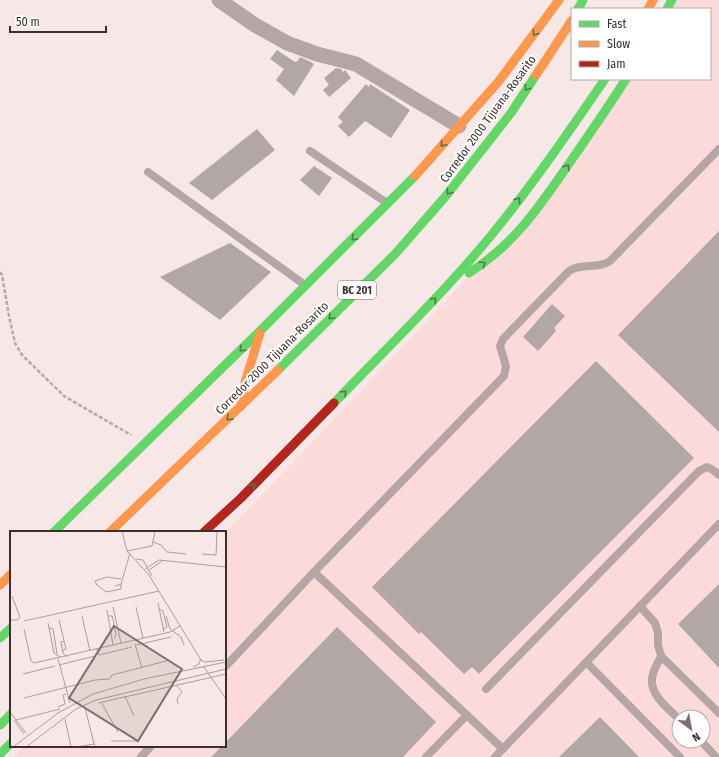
<svg xmlns="http://www.w3.org/2000/svg" width="719" height="757" viewBox="0 0 719 757" font-family="'Fira Sans Condensed',sans-serif">
<style>
.built{fill:#fadbd9;fill-rule:evenodd}
.building{fill:#b3a6a6}
.lines{fill:none;stroke-linecap:round;stroke-linejoin:round}
.path{stroke:#b6a9a8;stroke-width:2.5;stroke-dasharray:4 2;stroke-linecap:butt}
.lane{stroke:#b5a6a5;stroke-width:8}
.street{stroke:#b5a6a5;stroke-width:15}
.fast{stroke:#63d668;stroke-width:9}
.slow{stroke:#ff974d;stroke-width:9}
.jam{stroke:#b3261e;stroke-width:9}
.oneway{stroke:#4d7a48}
.labels{text-anchor:middle;stroke-width:4;stroke-linejoin:round;paint-order:stroke}
.shield{fill:#fff;stroke:#766d6c;stroke-width:1}
.shield-label{font-size:11px;font-weight:bold;fill:#3b2e2d}
.street-label{font-size:12px;fill:#3b2e2d;stroke:#fff}
.inset-road{fill:none;stroke:#ac9d9c;stroke-width:1}
.view{fill:#7d6f6e;fill-opacity:0.15;stroke:#7d6f6e;stroke-width:2}
.inset-edge{fill:none;stroke:#3b2e2d;stroke-width:2}
</style>
<rect width="100%" height="100%" fill="#f7e7e6"/>
<path class="built" d="M677,0H719V757H14L24,746H225V534L542,200L627,79H710V9H673ZM679,717H703V741H679Z"/>
<g class="building">
<polygon points="277,50 295,62 296,61 297,62 300,57 309,61 314,64 294,96 276,80 284,69 270,59"/>
<polygon points="336,68 341,69 343,72 345,70 351,78 329,97 323,90 329,85 324,78"/>
<polygon points="366,84 369,87 370,84 410,110 391,138 365,121 349,137 338,126 343,122 338,117"/>
<polygon points="257,129 275,150 212,200 189,183"/>
<polygon points="314,166 332,178 319,196 300,180"/>
<polygon points="719,231 719,432 618,335"/>
<polygon points="230,243 271,272 220,320 160,277"/>
<polygon points="552,304 565,316 554,328 556,331 538,351 523,337"/>
<polygon points="596,361 694,458 479,674 472,667 464,674 421,632 419,634 372,587"/>
<polygon points="719,584 719,668 678,624"/>
<polygon points="337,627 436,722 403,757 211,757 222,746 225,746 225,743"/>
<polygon points="600,717 639,757 559,757"/>
</g>
<g class="lines">
<polyline class="path" points="0,272 2,275 9,316 15,343 22,355 64,396 131,435"/>
<g class="lane">
<polyline points="310,151 387,203"/>
<polyline points="148,172 305,285"/>
<polyline points="314,572 503,749"/>
<polyline points="640,606 655,623 658,633 658,645 661,656 719,713"/>
<path d="M661,656C658,663 652,672 652,679C650,695 669,709 679,719"/>
<polyline points="586,662 680,757"/>
<path d="M225,667L314,572L504,376L506,366L500,346L503,339L569,271C583,262 597,270 610,261L719,149"/>
<polyline points="486,689 699,471 707,467 713,470 719,475"/>
<polyline points="701,741 716,757"/>
<polyline points="141,757 151,746"/>
<polyline points="426,757 467,715"/>
<polyline points="495,757 719,524"/>
</g>
<polyline class="street" points="219,0 255,25 287,43 317,54 356,64 459,126"/>
<g class="fast">
<polyline points="578,9 583,0"/>
<polyline points="667,9 672,0"/>
<path d="M469,273C513,245 537,210 566,168C586,139 607,109 626,79"/>
<polyline points="278,370 396,253 445,197 511,113 536,75"/>
<path d="M334,403C386,349 441,296 489,238C531,187 568,133 605,79"/>
<polyline points="54,532 261,330 415,176"/>
<polyline points="0,638 11,628"/>
<polyline points="0,725 11,714"/>
<polyline points="0,754 11,743"/>
</g>
<g class="slow">
<polyline points="648,9 653,0"/>
<polyline points="536,75 572,20"/>
<polyline points="415,176 499,81 559,0"/>
<polyline points="241,406 245,382 260,333"/>
<polyline points="110,532 278,370"/>
<polyline points="0,585 11,574"/>
</g>
<polyline class="jam" points="204,532 241,498 334,403"/>
</g>
<defs><path id="oneway-chevron" d="M-2-3.5L2.5 0L-2 3.5" fill="none" stroke-width="1.6" stroke-linecap="round" stroke-linejoin="round"/></defs>
<g class="oneway">
<use href="#oneway-chevron" transform="translate(535 33) rotate(127)"/>
<use href="#oneway-chevron" transform="translate(527 88) rotate(124)"/>
<use href="#oneway-chevron" transform="translate(443 144) rotate(131)"/>
<use href="#oneway-chevron" transform="translate(567 167) rotate(-55)"/>
<use href="#oneway-chevron" transform="translate(449 192) rotate(128)"/>
<use href="#oneway-chevron" transform="translate(518 200) rotate(-53)"/>
<use href="#oneway-chevron" transform="translate(354 238) rotate(135)"/>
<use href="#oneway-chevron" transform="translate(483 264) rotate(-35)"/>
<use href="#oneway-chevron" transform="translate(434 300) rotate(-46)"/>
<use href="#oneway-chevron" transform="translate(331 317) rotate(135)"/>
<use href="#oneway-chevron" transform="translate(242 349) rotate(136)"/>
<use href="#oneway-chevron" transform="translate(344 393) rotate(-46)"/>
<use href="#oneway-chevron" transform="translate(229 418) rotate(136)"/>
<use href="#oneway-chevron" transform="translate(253 486) rotate(-46)"/>
</g>
<g class="labels">
<rect class="shield" x="338" y="281" width="38" height="18" rx="3"/>
<g class="shield-label">
<text x="357" y="294">BC 201</text>
</g>
<g class="street-label">
<text transform="translate(488 119) rotate(-54)" y="4">Corredor 2000 Tijuana-Rosarito</text>
<text transform="translate(272 358) rotate(-45)" y="4">Corredor 2000 Tijuana-Rosarito</text>
</g>
</g>
<g transform="translate(10 531)">
<rect width="216" height="216" fill="#f7e7e6"/>
<path class="inset-road" d="M112,0L117,20L139,44L191,129M143,11L151,14L157,21L176,23M117,20L142,15L145,0M192,23L206,24L207,0M126,28L133,29L142,45M135,38L149,29L216,36M139,39L152,30M111,48L97,46L85,50L87,54L96,61L111,58V53M105,55L111,53L120,22M148,72L154,101M103,76L111,112M126,76L133,107M149,78L153,80L157,96L153,98M97,79L103,114M72,85L80,120M98,85H102L103,88L106,104L104,108M156,85L160,98L171,106L174,114M0,89H7L10,86L2,65M49,89L56,118L52,120M14,90L149,60M38,92L44,122L51,127M39,97L43,98L47,123M14,98L21,130L24,132L160,101L170,95M54,110L51,111L53,122L57,126M125,113L132,137M126,114L161,106M87,118L89,124L122,116M48,128L60,172M49,134L85,125M183,136L189,133L190,129L195,131L214,129M194,136L216,168M13,143L45,135M166,154L172,161L167,168L168,173M115,165L124,185M14,167L85,149L100,148L102,144L160,129M91,171L108,201M88,172L216,143M48,176L55,173L53,164L56,163M75,177L85,216M0,181L16,202M55,188L61,216M4,189L14,203M6,189L50,178M101,210H127M3,216L48,182L83,163L134,148L216,131M16,216L66,178L86,169L216,138M67,216L84,213"/>
<path class="view" d="M104,95L172,138L128,210L59,167Z"/>
<rect width="216" height="216" class="inset-edge"/>
</g>
<rect x="571" y="8" width="140" height="72" fill="#ffffff" stroke="#b1abab"/>
<rect x="579" y="21" width="20" height="6" fill="#63d668" stroke="#b1abab"/>
<text x="607" y="28" font-size="12" fill="#3b2e2d">Fast</text>
<rect x="579" y="41" width="20" height="6" fill="#ff974d" stroke="#b1abab"/>
<text x="607" y="48" font-size="12" fill="#3b2e2d">Slow</text>
<rect x="579" y="61" width="20" height="6" fill="#b3261e" stroke="#b1abab"/>
<text x="607" y="68" font-size="12" fill="#3b2e2d">Jam</text>
<g transform="translate(691 729) rotate(148)"><circle r="19" fill="#ffffff" stroke="#b1abab"/>
<path d="M0-3L7 15L0 10L-7 15Z" fill="#7d6f6e"/>
<text y="-6" font-size="11" font-weight="bold" text-anchor="middle" fill="#3b2e2d">N</text>
</g>
<path d="M10 26v6h96v-6" fill="none" stroke="#3b2e2d" stroke-width="2"/>
<text x="16" y="26" font-size="12" fill="#3b2e2d" stroke="#ffffff" stroke-width="3" paint-order="stroke">50 m</text>
</svg>
